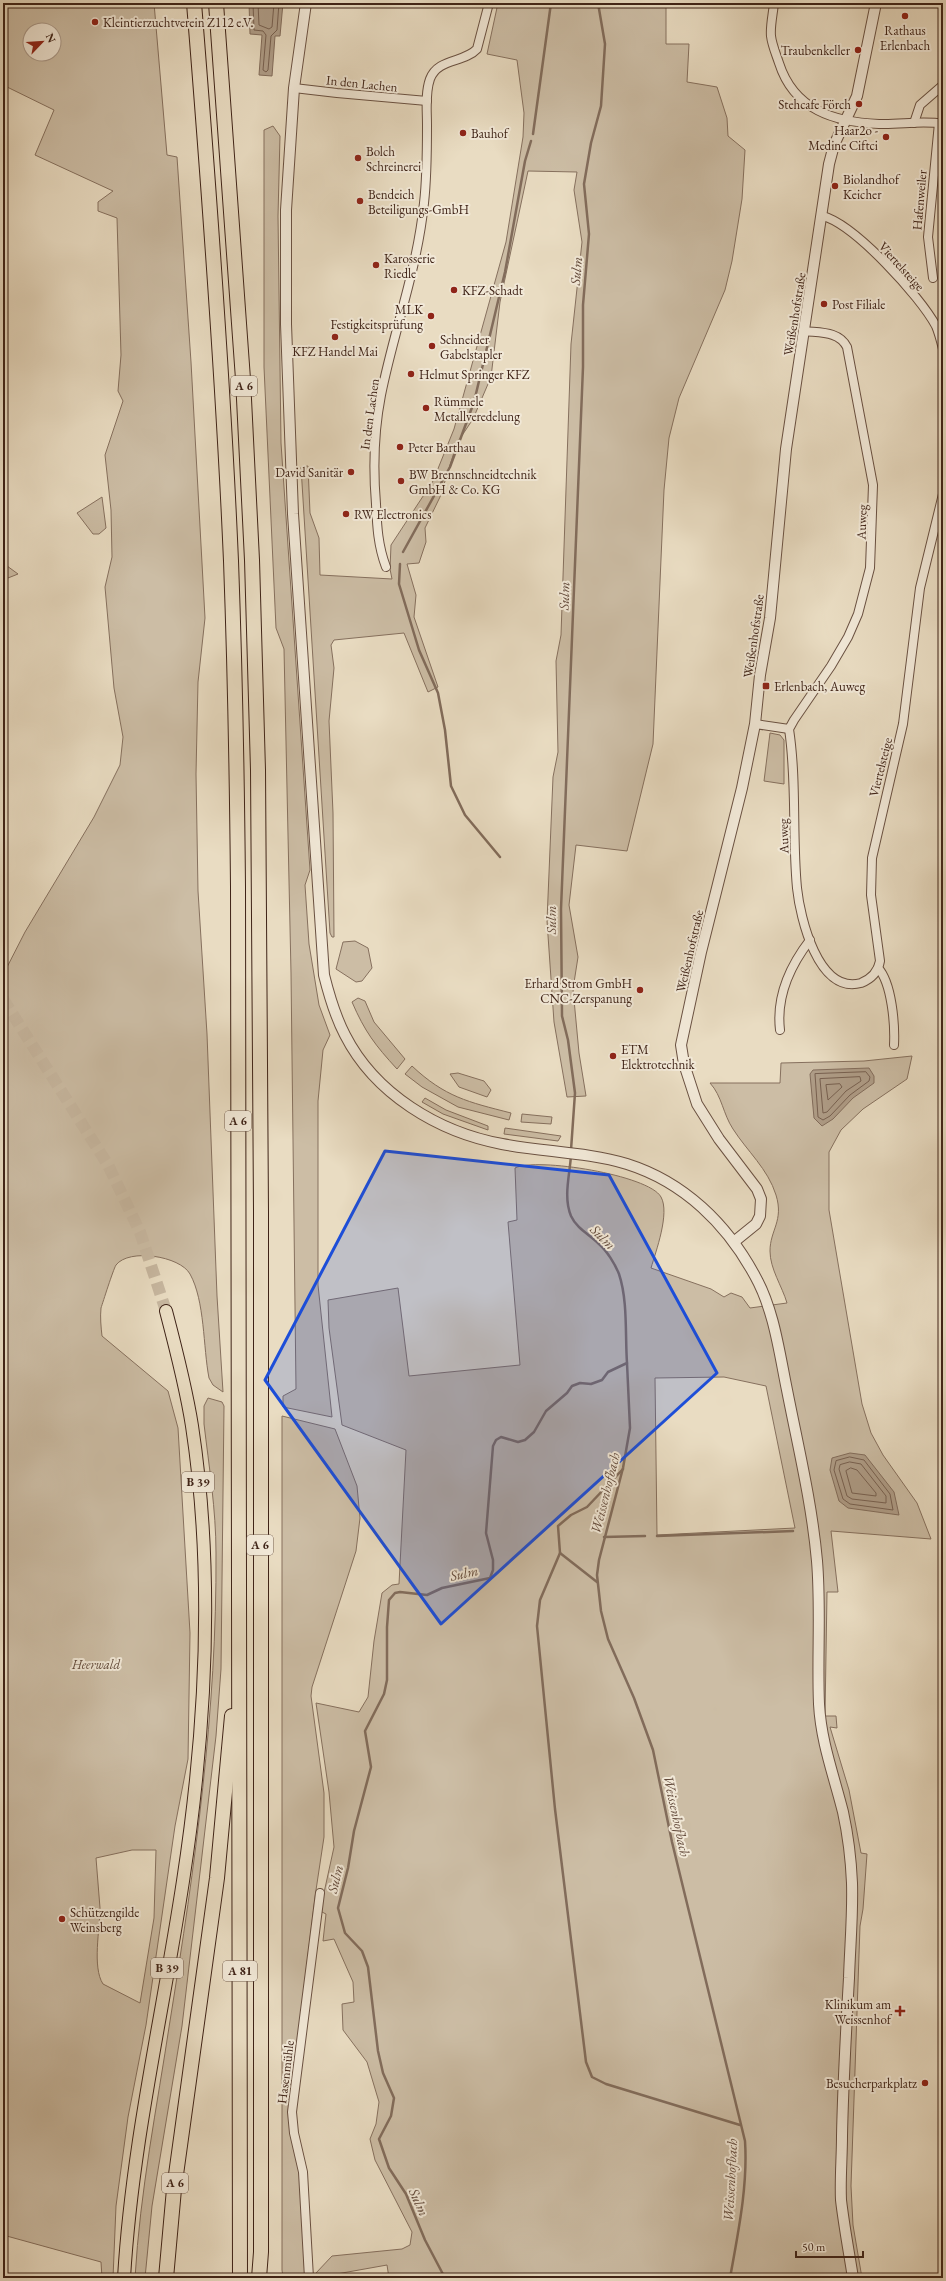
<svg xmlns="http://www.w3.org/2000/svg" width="946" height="2281" viewBox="0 0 946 2281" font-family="'EB Garamond',serif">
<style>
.green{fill:#ccbda5;stroke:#86705e;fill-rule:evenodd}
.water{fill:#af9d88;stroke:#826c5b}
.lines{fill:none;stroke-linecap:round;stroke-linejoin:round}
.shore{stroke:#776050;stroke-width:1}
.stream{stroke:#826c5b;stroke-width:2.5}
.primary-tunnel{stroke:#c7b7a0;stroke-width:12;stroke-dasharray:12 6;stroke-linecap:butt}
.minor-casing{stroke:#6a5142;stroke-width:10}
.tertiary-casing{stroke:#6a5142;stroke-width:12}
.primary-casing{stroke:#3f2317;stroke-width:14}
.motorway-casing{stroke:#3f2317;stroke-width:16}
.minor{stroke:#f1e8d7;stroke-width:8}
.tertiary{stroke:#f1e8d7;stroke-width:10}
.primary{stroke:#e9dcc2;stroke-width:12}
.motorway{stroke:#e9dcc2;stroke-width:14}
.marked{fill:#1d4ed8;fill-opacity:0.2;stroke:#1d4ed8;stroke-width:3;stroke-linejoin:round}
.poi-dot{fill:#8f2418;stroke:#f1e8d7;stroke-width:1.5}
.labels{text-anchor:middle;stroke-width:4;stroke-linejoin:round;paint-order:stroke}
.shield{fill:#f1e8d7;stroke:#745e51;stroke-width:1}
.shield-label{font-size:12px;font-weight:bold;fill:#3f2317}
.poi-label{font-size:13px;fill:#3f2317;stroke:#f1e8d7;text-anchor:start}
.street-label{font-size:13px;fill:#3f2317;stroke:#f1e8d7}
.park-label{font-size:13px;font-style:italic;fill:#624a3a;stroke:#f1e8d7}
.water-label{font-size:14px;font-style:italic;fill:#614839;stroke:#f1e8d7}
</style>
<rect width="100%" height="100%" fill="#e9dcc2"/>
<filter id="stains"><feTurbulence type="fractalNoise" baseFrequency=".005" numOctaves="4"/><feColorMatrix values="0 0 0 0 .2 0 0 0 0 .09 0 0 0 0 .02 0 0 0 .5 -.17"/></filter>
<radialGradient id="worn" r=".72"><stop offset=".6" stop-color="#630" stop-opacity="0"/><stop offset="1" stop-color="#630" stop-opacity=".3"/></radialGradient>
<g class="green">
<path d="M3,3H154L167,155L177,157L191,362L205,618L198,682L196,774L198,891L207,1034L217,1296L223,1392L213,1385L209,1378C203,1347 205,1301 190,1274C180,1256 129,1248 116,1265C113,1270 103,1302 101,1308C100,1317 101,1327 102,1336L168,1391L178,1428L190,1633L188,1759L175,1826L146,2025L128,2117L116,2206L113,2278H102L101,2262L3,2235V975L25,932L94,817L120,765L123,737L114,688L105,587L112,557L111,510L105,455L123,401L118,391L121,355L117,218L98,211V202L113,191L35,155L54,110L3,85ZM30,30H54V54H30ZM132,1850H156L154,1918L140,2003L103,1984C92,1967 100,1929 100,1908C99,1891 97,1875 96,1858Z"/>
<polygon points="498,3 636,3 666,6 666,44 689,44 687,82 717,87 727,118 728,136 745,150 742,199 732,261 725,290 679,398 669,438 664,490 653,744 627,851 576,845 569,905 578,957 573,989 579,1053 586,1096 567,1097 554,1022 547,921 553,777 558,752 556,661 561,635 571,344 582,242 574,190 577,172 528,171 500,302 491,377 473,419 457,443 440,497 425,528 426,542 419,563 407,564 416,595 414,617 438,687 428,692 404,633 334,640 331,645 334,668 329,721 333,813 334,937 332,937 330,933 301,467 308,466 310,513 319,538 320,575 392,579 390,569 391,545 433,481 454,429 506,242 523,137 524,113 517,60 487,54"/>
<polygon points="273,126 280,136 278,216 281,443 310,870 305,885 309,944 319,1005 330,1035 323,1050 318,1101 318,1285 332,1417 283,1407 283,1396 296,1389 291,973 284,649 276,628 264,367 264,130"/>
<polygon points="102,497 106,528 99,534 93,534 77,513"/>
<polygon points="3,563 18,574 3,580"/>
<polygon points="770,733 780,735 784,740 784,784 764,781"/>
<polygon points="355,941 368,948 372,968 362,981 356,982 336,969 343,942"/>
<path d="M358,998L365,1001L374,1022L405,1059L397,1069C375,1045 365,1032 352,1002Z"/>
<path d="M912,1056L907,1079L863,1109L841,1130L829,1152V1210L862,1404L871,1433L883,1455L917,1503L931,1539L831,1531L838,1592H827L825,1716H836L837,1728L830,1727L849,1790L861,1853L867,1854L863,1909L860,1926L851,2186L853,2225L862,2278H389L387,2265L331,2275L329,2278H315L316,2273L332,2256L402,2249L410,2245L412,2232L375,2160L370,2139L376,2124L379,2102L367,2062L343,2030L342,2004L354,2002L353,1982L334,1939L323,1941L326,1914L320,1911L334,1847L329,1792L316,1703L359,1712L368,1697L374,1641L382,1593L392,1585L399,1584L406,1450L342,1425L329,1328L328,1300L398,1288L409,1376L520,1365L508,1222L517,1220L515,1168C536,1157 649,1175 661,1197C670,1213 656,1251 651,1268L711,1289L724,1297L731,1293L742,1297L750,1308L787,1303C782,1286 770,1269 770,1251C770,1230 784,1221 776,1195C768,1169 747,1151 733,1129C723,1114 722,1096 710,1083H780L781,1063L864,1061ZM724,1377L766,1386L795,1528L657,1535L655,1378Z"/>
<path d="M412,1066C445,1097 468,1102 511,1113L509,1120L458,1107L422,1087L405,1074Z"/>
<polygon points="458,1073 484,1081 491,1090 487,1097 459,1087 450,1074"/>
<polygon points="425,1098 446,1110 488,1126 488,1130 443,1114 422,1102"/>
<polygon points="522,1114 552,1117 551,1124 521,1122"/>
<polygon points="505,1128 561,1136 558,1141 504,1134"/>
<path d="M208,1398L222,1402L224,1406L221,1669L216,1736L182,2026L152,2206L145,2278H135C140,2191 157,2107 170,2021C195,1866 217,1710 216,1553C216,1510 209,1466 204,1424V1406Z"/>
<polygon points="282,1416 335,1429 357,1486 360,1518 356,1551 312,1687 311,1696 324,1793 324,1837 316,1890 296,2053 288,2096 300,2174 305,2278 283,2278 282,2270"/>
</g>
<g class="water">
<polygon points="249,3 283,3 280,36 275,36 272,76 259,75 262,35 250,34"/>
<polygon points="869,1068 874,1076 874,1083 853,1098 833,1119 822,1126 814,1118 810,1074 813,1070"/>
<polygon points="850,1453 865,1455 894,1492 899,1515 848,1508 839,1501 830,1470 832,1458"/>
</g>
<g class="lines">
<g class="shore">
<polyline points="253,3 254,30 263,31 266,35 263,70 266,72 268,70 271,36 277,30 279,3"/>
<polyline points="258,3 259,25 269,29 272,27 274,3"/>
<polygon points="866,1072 870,1077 869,1081 850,1095 830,1116 823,1120 818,1117 815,1074"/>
<polygon points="860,1077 861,1081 846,1091 827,1112 823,1113 820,1079"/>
<polygon points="840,1084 842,1087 828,1100 826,1085"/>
<polygon points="850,1457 864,1460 890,1494 893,1510 850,1504 843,1499 834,1470 836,1461"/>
<polygon points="850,1462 861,1464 886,1496 886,1503 852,1499 847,1496 839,1469 840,1465"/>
<polygon points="851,1468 857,1470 876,1493 876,1496 852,1493 846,1471"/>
</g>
<g class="stream">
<polyline points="533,134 551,3"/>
<polyline points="403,552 450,467 474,402 505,272 525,161 531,141"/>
<polyline points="400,564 399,584 419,650 438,693 445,730 451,786 465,815 500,857"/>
<polyline points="571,1150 575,1093 568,1040 562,1016 561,909 583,367 583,305 589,234 584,184 591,143 601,106 605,44 598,3"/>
<path d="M627,1363L630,1428L623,1468L599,1560L597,1575L601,1611L608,1639L634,1698L653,1750L672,1842L745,2141C748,2186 738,2233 730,2278"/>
<polyline points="623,1469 587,1507 571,1515 558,1526 560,1553 540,1600 537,1626 555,1809 586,2062 592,2077 606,2084 740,2125"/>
<polyline points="657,1536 793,1531"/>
<polyline points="604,1537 645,1536"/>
<polyline points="560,1553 597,1582"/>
<path d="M445,2278L425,2240L406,2194L389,2168L379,2139L391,2116L394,2098L383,2073L378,2051L368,1967L362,1951L345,1933L338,1908L348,1868L354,1831L371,1767L365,1731L384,1694L387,1680V1627L389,1600L395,1593L400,1592L427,1595L442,1588L490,1578L493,1570V1560L486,1533L493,1446L496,1440L501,1437L518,1442L525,1440L534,1432L546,1411L567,1393L572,1386L580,1383L591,1384L602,1380L608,1372L627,1363C625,1335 628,1301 619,1274C615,1264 607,1251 599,1244C589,1234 577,1229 571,1216C563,1197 570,1174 571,1155"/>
</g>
<polyline class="primary-tunnel" points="3,999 108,1165 140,1232 166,1311"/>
<g class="minor-casing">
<g id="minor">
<path d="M774,3C773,14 770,26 771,36C772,45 776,54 779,63C794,110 834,122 879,124C900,125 922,120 943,124"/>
<polyline points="294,88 337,93 427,101"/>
<polyline points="914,123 920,105 943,85"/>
<path d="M823,216C855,225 920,296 936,326C939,333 941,341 943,349"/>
<polyline points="933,278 928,237 939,123"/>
<path d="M804,331C820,333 839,331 847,347L873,485L870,568L858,614L848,637L831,666L794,720L789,729C797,782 792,835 797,888C800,917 818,995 861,983C871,979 878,972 880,961L871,895L872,858L903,724L920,588L943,494"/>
<path d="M386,567C378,546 377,526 376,504C373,468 374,431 381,395C394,330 417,271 424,203C427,177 427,151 427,125C427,110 425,93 430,79C438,58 464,63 477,49L489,3"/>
<polyline points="755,724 789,729"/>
<path d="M878,968C892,983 895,1025 894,1045"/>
<path d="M780,1030C776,996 790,966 810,940"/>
<polyline points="309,2278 303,2172 294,2133 292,2112 320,1893"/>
</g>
</g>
<g class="tertiary-casing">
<g id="tertiary">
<path d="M306,3L294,88L286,210V324L293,514L324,975C329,995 335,1016 345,1035C375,1094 438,1132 502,1144C543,1152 587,1152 627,1164C684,1182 727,1224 755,1276C774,1310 779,1351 787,1390C798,1446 812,1504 817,1561C821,1609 817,1657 819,1704C821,1742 834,1776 843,1812C848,1835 851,1859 852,1883C853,1914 850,1946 849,1978C846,2031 843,2083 842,2136C842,2157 840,2179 841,2200C844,2226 849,2252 853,2278"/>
<polyline points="735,1241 756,1224 760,1216 761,1199 757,1189 719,1139 697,1104 684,1064 681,1045 701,952 742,788 755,724 760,675 770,618 786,449 829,164 834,145 857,96 876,3"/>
</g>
</g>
<g class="primary-casing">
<path id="primary" d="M124,2278C132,2143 163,2013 183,1881C206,1731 215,1577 192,1426C186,1387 176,1349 166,1311"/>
</g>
<g class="motorway-casing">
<g id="motorway">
<path d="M194,3C209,189 223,375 231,561C235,670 237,778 238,886L240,2278"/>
<polyline points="216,3 243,379 252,560 258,770 261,1211 261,2252 259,2278"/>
<polyline points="166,2278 174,2189 217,1878 232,1716"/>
</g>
</g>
<use href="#minor" class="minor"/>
<use href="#tertiary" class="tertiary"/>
<use href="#primary" class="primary"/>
<use href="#motorway" class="motorway"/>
</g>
<path class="marked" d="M385,1151L609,1175L717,1373L441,1624L265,1380Z"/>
<g class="poi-dot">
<circle cx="905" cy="16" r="4"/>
<circle cx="95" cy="22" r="4"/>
<circle cx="858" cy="50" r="4"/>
<circle cx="859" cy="104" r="4"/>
<circle cx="463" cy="133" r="4"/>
<circle cx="886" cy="137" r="4"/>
<circle cx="358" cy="158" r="4"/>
<circle cx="835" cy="186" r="4"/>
<circle cx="360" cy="201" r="4"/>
<circle cx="376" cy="265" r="4"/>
<circle cx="454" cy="290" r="4"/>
<circle cx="824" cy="304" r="4"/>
<circle cx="431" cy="316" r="4"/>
<circle cx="335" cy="337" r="4"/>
<circle cx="432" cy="346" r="4"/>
<circle cx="411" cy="374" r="4"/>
<circle cx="426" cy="408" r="4"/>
<circle cx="400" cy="447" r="4"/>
<circle cx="351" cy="472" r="4"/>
<circle cx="401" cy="481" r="4"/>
<circle cx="346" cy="514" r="4"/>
<rect x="762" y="682" width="8" height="8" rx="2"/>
<circle cx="640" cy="990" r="4"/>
<circle cx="613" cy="1056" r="4"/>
<circle cx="62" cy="1919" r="4"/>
<path d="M898 2005h4v4h4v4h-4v4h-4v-4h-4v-4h4z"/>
<circle cx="925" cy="2083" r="4"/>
</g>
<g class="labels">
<g class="shield">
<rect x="231" y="376" width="26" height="20" rx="3"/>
<rect x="225" y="1111" width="26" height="20" rx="3"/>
<rect x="182" y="1472" width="32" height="20" rx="3"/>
<rect x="247" y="1535" width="26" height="20" rx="3"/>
<rect x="151" y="1958" width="32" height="20" rx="3"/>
<rect x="223" y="1961" width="34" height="20" rx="3"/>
<rect x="162" y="2173" width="26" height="20" rx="3"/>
</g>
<g class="shield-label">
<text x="244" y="390">A 6</text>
<text x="238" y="1125">A 6</text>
<text x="198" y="1486">B 39</text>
<text x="260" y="1549">A 6</text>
<text x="167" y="1972">B 39</text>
<text x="240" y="1975">A 81</text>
<text x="175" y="2187">A 6</text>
</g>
<g class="poi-label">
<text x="103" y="27">Kleintierzuchtverein Z112 e.V.</text>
<text x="905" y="35" text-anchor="middle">Rathaus<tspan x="905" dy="15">Erlenbach</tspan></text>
<text x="850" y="55" text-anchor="end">Traubenkeller</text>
<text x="851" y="109" text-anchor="end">Stehcafe Förch</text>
<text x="878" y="135" text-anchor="end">Haar2o -<tspan x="878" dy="15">Medine Ciftci</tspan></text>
<text x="471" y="138">Bauhof</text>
<text x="366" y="156">Bolch<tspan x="366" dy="15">Schreinerei</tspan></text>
<text x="843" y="184">Biolandhof<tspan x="843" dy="15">Keicher</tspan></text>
<text x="368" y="199">Bendeich<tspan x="368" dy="15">Beteiligungs-GmbH</tspan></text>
<text x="384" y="263">Karosserie<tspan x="384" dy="15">Riedle</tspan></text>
<text x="462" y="295">KFZ-Schadt</text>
<text x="832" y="309">Post Filiale</text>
<text x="423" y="314" text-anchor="end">MLK<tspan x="423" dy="15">Festigkeitsprüfung</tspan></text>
<text x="440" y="344">Schneider<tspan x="440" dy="15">Gabelstapler</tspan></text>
<text x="335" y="356" text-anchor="middle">KFZ Handel Mai</text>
<text x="419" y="379">Helmut Springer KFZ</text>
<text x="434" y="406">Rümmele<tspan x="434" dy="15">Metallveredelung</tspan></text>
<text x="408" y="452">Peter Barthau</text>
<text x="343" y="477" text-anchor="end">David Sanitär</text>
<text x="409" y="479">BW Brennschneidtechnik<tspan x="409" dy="15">GmbH &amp; Co. KG</tspan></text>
<text x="354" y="519">RW Electronics</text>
<text x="774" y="691">Erlenbach, Auweg</text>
<text x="632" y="988" text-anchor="end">Erhard Strom GmbH<tspan x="632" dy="15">CNC-Zerspanung</tspan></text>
<text x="621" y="1054">ETM<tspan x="621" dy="15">Elektrotechnik</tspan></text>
<text x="70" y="1917">Schützengilde<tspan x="70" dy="15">Weinsberg</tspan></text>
<text x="891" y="2009" text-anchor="end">Klinikum am<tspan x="891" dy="15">Weissenhof</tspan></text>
<text x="917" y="2088" text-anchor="end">Besucherparkplatz</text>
</g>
<g class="street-label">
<text transform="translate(362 83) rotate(6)" y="5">In den Lachen</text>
<text transform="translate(919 200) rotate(-85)" y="5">Hafenweiler</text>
<text transform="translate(902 266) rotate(48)" y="5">Viertelsteige</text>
<text transform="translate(794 314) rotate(-81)" y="5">Weißenhofstraße</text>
<text transform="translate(369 414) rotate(-82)" y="5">In den Lachen</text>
<text transform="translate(861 522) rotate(-88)" y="5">Auweg</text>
<text transform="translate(753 636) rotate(-82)" y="5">Weißenhofstraße</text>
<text transform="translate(880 767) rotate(-76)" y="5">Viertelsteige</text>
<text transform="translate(783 836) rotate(-92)" y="5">Auweg</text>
<text transform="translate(689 951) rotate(-77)" y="5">Weißenhofstraße</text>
<text transform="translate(285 2072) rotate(-83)" y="5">Hasenmühle</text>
</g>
<g class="park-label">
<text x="96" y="1669">Heerwald</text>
</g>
<g class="water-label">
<text transform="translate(576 271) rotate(-85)" y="5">Sulm</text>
<text transform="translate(564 596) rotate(-88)" y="5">Sulm</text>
<text transform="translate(551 920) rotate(-90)" y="5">Sulm</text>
<text transform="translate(603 1237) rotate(45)" y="5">Sulm</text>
<text transform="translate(605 1493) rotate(-76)" y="5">Weissenhofbach</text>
<text transform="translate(464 1573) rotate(-12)" y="5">Sulm</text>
<text transform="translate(677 1816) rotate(78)" y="5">Weissenhofbach</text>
<text transform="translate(335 1879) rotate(-76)" y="5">Sulm</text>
<text transform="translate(730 2180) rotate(-87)" y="5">Weissenhofbach</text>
<text transform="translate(419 2202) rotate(66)" y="5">Sulm</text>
</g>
</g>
<rect width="946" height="2281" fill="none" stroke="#e9dcc2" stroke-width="16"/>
<rect x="4" y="4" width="938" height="2273" fill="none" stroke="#3f2317" stroke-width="2"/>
<rect x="8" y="8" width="930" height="2265" fill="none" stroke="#3f2317"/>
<g transform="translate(42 42) rotate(65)"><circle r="19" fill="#f1e8d7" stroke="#aa998a"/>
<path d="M0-3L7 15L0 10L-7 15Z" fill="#8f2418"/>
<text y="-6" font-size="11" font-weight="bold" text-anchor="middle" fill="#3f2317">N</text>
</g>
<path d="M796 2251v6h67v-6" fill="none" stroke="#3f2317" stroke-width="2"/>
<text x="802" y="2251" font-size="12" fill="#3f2317" stroke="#f1e8d7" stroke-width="3" paint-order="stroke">50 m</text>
<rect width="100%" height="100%" filter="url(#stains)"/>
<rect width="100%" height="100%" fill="url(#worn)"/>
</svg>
